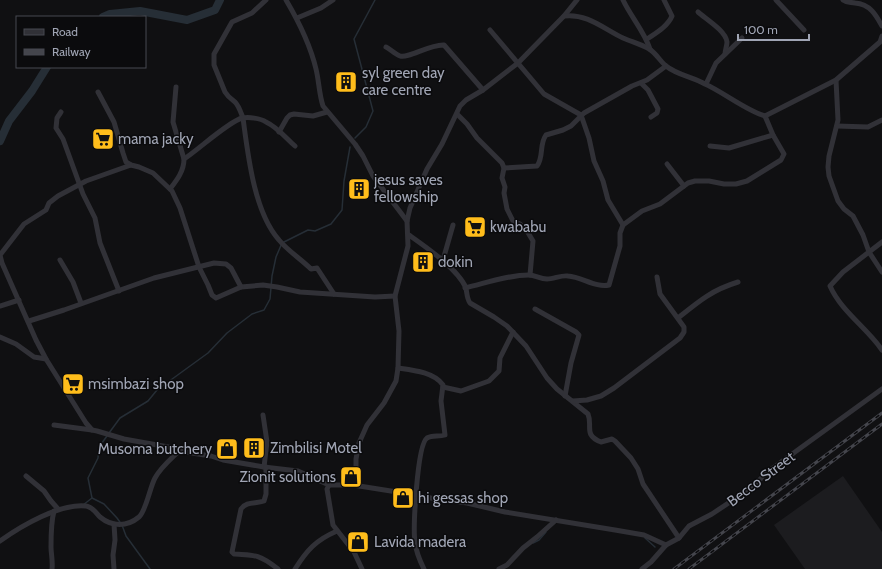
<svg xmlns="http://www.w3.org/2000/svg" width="882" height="569" viewBox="0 0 882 569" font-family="Cabin,sans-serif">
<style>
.built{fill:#1c1c1f}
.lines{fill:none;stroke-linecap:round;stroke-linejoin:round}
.stream{stroke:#262e36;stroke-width:1.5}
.river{stroke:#262e36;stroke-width:8}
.minor{stroke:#313137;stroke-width:5}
.rail-casing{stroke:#44454c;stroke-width:3}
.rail{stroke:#0b0b0d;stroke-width:1.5;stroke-dasharray:4.5;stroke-linecap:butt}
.labels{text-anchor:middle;stroke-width:3;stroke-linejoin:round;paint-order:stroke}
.poi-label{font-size:15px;fill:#a0a5b4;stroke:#0b0b0d;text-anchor:start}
.street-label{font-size:15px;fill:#a0a5b4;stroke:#0b0b0d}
</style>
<rect width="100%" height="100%" fill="#101012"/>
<polygon class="built" points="843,476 882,532 882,569 805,569 774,525"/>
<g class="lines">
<g class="stream">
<polyline points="355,138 366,127 373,111 354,39 375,0"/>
<polyline points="109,433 120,418 148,401 157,390 208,353 227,333 252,314 264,310 270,299 272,276 276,257 282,243 308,230 315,231 331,224 342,210 344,181 350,147"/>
<polyline points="107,436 99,447 98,458 88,478 92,498 104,504 117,518 122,525 126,536 150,569"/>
<polyline points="83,505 92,498"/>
<polyline points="645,538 655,547"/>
<polyline points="533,543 539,540 546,532"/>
</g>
<g class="river">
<polyline points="103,17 110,14 140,11 187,20 215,10 220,0"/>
<polyline points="0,141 9,121 32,91 47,67"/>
</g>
<g class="minor">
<path d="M266,0L252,13L232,22L214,54V65L225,92C228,97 231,99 235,102C239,106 241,113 243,118C248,155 254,212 279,240C288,251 301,259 311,269L317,268L334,294"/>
<path d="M286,0C299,22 310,44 316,69C319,81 319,94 323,106L355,144L363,156L373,176L407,221"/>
<path d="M623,0C631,17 644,31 650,49"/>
<polyline points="776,0 804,30"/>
<path d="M843,0C847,3 850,2 855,3C870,4 876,15 882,26"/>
<path d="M698,12C706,19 726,31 727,42C727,46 725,50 725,54"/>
<polyline points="564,16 577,0"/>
<polyline points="297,18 321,8 333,0"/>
<polyline points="490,30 544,94 581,115 589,138 594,161 603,181 608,200 623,225"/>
<path d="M647,39C656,33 668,26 672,16L664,0"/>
<path d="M386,47C390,49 395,54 400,56C408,59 430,44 444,45L483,90"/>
<polyline points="836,80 838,120 829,156 828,167 829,176 838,201 844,209 853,216 863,235 869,252 882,272"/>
<polyline points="641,83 648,90 658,109 657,113 651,117"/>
<polyline points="706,84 716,63 742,38"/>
<polyline points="98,92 114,122 123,153 126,162 131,165 139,167 153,173 172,191 180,208 199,267 208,285 212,295 216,298 241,287 263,285 277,287 300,292 375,297 395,296"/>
<polyline points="61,112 57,118 56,128 63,139 83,194 95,218 100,243 119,291"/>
<polyline points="457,114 467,124 477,138 502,163 504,168 502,178 505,187 504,193 507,209 513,221 520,224 527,231 533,241 530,275"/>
<polyline points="837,126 868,127 882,120"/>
<polyline points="279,132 287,118 290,115 294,114 313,116 327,112"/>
<polyline points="710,146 729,148 773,135"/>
<path d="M184,159C198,150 228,122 242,118C249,117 260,118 266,122C277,127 286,138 295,146"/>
<polyline points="667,164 684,186"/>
<polyline points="131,165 86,181 58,196 49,203 46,210 24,224 0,255 2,263 36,340 46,359 86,423 92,430 97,431 124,439 174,448 185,452 211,456 223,460 264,467 298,471 329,485"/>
<path d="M504,168L537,166C544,157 539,144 546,135L563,130L571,126L584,113L632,86L647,80L666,66"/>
<path d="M170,189C177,180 184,171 184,159L173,122L176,87"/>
<path d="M409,235C426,247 458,269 466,288C467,294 467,299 470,303L494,317L507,326L526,346L547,378L557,389L588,414C593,426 583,435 601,442L612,439L615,441L631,458L638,469L643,484L679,538"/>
<path d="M882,242L843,272L830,286C841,311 867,328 882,350"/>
<polyline points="60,260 73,282 81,303"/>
<polyline points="443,260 453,225"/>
<path d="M465,288C486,283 508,275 529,275C535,275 540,279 547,279C554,279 561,275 568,276C582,277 596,288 609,285L620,246V233L623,225L642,211L660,204L688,183L695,181H709L724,184H736L747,181L781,160L784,154L773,135L765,116"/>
<polyline points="0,306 19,300"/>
<polyline points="535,309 576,332 579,335 571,363 565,396"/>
<path d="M678,318C699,301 712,290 738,282"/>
<polyline points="29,321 64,310 154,278 214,263 226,264 231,268 241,287"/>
<polyline points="0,337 16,344 34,357 46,359"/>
<path d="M398,368C412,370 434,372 443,385L441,401L445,435C439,437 432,435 427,438C417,445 413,529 415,542C416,552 420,561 424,569"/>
<polyline points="443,387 461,391 489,381 499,371 500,358 513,332"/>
<polyline points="573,401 587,400 601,396 614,388 680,338 684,332 684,327 660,294 657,277"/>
<polyline points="263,415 267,442 264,467"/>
<polyline points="54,425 92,430"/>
<path d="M266,467V494L264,501C256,504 246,501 241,509L232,552L234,554C256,555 260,555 278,569"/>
<polyline points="26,476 44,491 51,501 58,509"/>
<polyline points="353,485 416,495 431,498 467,503 505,512 615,530 644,535 666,545"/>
<polyline points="114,524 115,540 113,555 114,569"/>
<path d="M0,541C21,526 60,503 86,506C93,507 96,513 100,517C112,527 127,527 139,517C146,511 150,487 155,478C161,467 171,459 179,451"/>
<path d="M52,569C53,561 51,554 51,547C51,535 51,522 54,511"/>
<path d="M295,569C307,550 316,540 337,531"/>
<path d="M362,569L354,552L333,525L327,489L329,485H353L356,478V459L359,443L367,425L384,403L396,381L398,368L399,331L395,296L408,246L407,221L410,208L427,169L442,144L460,106L466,100L483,90L518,63L564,16C587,13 604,29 623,38C632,42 641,44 649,49C656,53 660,61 666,66C677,75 693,77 705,84C723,92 747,111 765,116L836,80L880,42L882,36"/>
<polyline points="499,569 507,565 523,548 537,537 556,520"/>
<polyline points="642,569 651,562 666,545 679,538 689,526 712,514 754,486 766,473 882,389"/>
</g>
<g class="rail-casing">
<g id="rail">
<polyline points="674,569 882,413"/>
<polyline points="689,569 882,424"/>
</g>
</g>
<use href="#rail" class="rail"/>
</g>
<defs>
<g id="building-square" transform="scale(1.15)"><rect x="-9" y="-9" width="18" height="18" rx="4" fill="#ffbd1b" stroke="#0b0b0d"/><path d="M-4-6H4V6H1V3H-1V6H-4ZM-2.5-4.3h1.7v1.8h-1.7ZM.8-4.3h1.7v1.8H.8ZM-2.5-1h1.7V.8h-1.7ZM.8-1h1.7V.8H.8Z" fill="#111"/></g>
<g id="supermarket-square" transform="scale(1.15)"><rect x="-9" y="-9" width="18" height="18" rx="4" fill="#ffbd1b" stroke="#0b0b0d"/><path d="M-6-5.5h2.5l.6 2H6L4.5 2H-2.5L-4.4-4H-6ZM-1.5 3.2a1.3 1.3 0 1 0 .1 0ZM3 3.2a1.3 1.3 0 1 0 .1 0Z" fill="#111"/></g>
<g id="shop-square" transform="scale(1.15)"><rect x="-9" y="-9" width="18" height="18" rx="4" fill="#ffbd1b" stroke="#0b0b0d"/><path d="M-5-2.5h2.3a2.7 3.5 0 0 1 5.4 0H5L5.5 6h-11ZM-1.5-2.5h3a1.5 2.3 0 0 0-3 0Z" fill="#111"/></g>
</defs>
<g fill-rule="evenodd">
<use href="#building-square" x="346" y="82"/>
<use href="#supermarket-square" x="103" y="139"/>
<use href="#building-square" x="359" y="189"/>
<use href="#supermarket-square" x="475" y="227"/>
<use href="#building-square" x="423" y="262"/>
<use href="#supermarket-square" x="73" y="384"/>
<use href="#building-square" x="254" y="448"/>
<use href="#shop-square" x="227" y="449"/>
<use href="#shop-square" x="351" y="477"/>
<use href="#shop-square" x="403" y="498"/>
<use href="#shop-square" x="358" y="542"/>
</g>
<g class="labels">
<g class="poi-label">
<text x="362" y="78">syl green day<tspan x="362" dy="17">care centre</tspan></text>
<text x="118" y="144">mama jacky</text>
<text x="374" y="185">jesus saves<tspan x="374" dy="17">fellowship</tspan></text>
<text x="490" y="232">kwababu</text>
<text x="438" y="267">dokin</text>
<text x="88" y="389">msimbazi shop</text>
<text x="270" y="453">Zimbilisi Motel</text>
<text x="212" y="454" text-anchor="end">Musoma butchery</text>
<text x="336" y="482" text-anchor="end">Zionit solutions</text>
<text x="418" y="503">hi gessas shop</text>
<text x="374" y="547">Lavida madera</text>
</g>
<g class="street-label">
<text transform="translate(761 479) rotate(-37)" y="5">Becco Street</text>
</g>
</g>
<rect x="16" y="16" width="130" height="52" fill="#0b0b0d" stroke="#474950"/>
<rect x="24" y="29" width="20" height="6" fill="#313137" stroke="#474950"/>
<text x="52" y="36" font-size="12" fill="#a0a5b4">Road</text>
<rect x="24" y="49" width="20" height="6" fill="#44454c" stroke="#474950"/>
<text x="52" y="56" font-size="12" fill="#a0a5b4">Railway</text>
<path d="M738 34v6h71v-6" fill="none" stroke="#a0a5b4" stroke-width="2"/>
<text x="744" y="34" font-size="12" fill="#a0a5b4" stroke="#0b0b0d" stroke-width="3" paint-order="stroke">100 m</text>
</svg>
